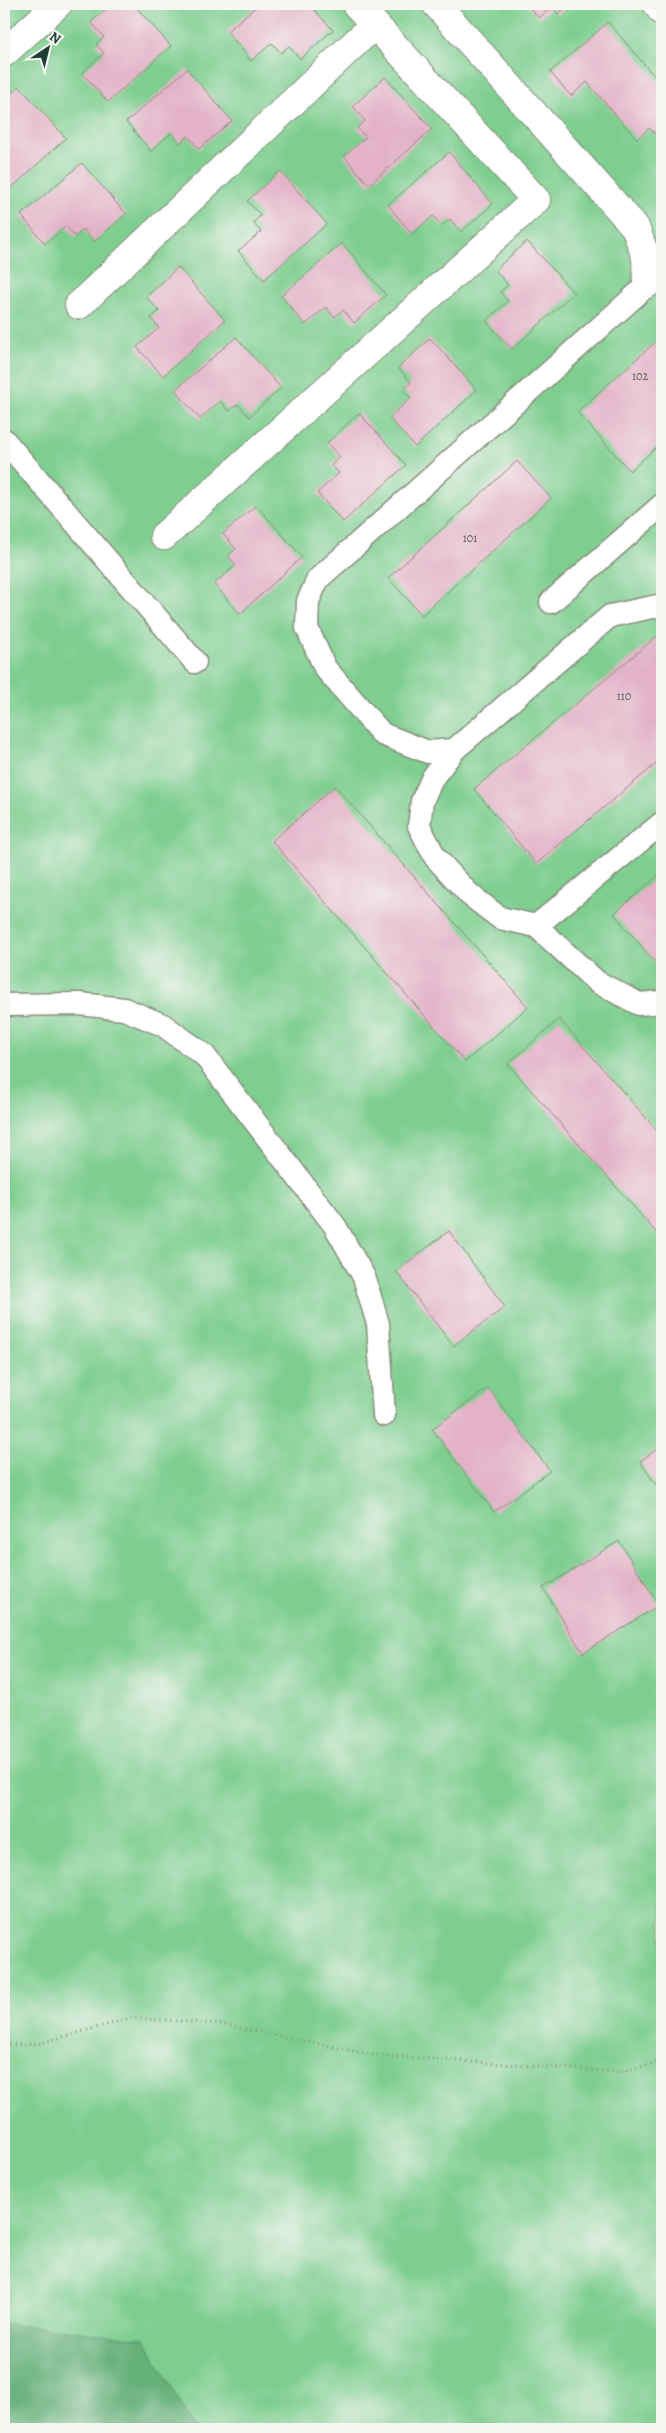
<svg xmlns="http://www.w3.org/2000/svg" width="666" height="2433" viewBox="0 0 666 2433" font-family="Alegreya,serif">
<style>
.green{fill:#7dce8f;stroke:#4e8662}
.forest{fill:#66b17a;stroke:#427757}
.building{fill:#e3b2c7}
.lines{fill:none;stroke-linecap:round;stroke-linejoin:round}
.service-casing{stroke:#868f7b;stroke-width:25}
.minor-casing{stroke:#868f7b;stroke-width:30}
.path{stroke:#868f7b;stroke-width:3;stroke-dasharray:1 4;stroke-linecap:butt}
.service{stroke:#fff;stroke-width:22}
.minor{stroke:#fff;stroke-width:28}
.labels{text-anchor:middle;stroke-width:5;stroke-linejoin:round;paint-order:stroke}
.number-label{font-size:12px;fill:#505a59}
</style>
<rect width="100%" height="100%" fill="#f6f6f2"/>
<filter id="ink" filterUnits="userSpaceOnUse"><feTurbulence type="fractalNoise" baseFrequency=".02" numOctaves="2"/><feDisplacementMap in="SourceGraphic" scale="10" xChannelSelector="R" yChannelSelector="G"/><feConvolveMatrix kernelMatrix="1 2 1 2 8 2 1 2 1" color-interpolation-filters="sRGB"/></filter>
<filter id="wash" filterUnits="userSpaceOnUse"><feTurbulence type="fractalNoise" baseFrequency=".0096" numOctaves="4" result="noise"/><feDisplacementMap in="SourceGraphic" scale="20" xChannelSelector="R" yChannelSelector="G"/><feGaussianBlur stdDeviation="1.12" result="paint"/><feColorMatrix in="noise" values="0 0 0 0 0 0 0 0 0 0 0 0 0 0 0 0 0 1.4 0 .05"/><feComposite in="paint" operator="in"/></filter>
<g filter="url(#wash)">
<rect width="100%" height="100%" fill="#eee1c2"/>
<rect class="green" x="4" y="4" width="658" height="2425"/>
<polygon class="forest" points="4,2324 144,2338 195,2429 4,2429"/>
<g id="blocks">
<g class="building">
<polygon points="112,4 133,4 171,46 108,102 82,73 104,53 96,44 104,37 91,22"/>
<polygon points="259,4 309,4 333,30 300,59 289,46 281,53 272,43 251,61 227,31"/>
<polygon points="526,4 570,4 558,14 552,7 539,18"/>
<polygon points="608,22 662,85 662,129 656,135 649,128 637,139 587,82 571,96 550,72"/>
<polygon points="187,69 232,121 199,149 188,136 180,143 171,133 151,151 126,122"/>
<polygon points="385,77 432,129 369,185 344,156 366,137 357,128 365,121 353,106"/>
<polygon points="19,86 66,138 4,195 4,100"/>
<polygon points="449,152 493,204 461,232 450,219 442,226 433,216 412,234 388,205"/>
<polygon points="82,163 126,214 94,242 83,229 75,237 66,226 45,244 21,215"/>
<polygon points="280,171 327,224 264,280 238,251 261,232 253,223 261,215 247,201"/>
<polygon points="527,241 574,293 512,349 486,321 508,301 500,292 508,285 495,270"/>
<polygon points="342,243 386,295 354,323 343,310 334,317 326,307 305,325 281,296"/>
<polygon points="178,267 225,320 163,376 137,347 159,328 151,318 159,311 146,297"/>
<polygon points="236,337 281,388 249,417 238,404 229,411 220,401 200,419 175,390"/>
<polygon points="430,338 477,390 415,447 389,418 411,398 403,390 411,382 398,368"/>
<polygon points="660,338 662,340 662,442 630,471 577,412"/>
<polygon points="359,413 406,465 343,522 317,493 339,473 331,465 340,457 327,443"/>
<polygon points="517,461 551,498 422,615 388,578"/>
<polygon points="256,505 302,557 240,614 214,584 236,565 228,556 236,549 223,534"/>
<polygon points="662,632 662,759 536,864 474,789"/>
<polygon points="335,786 528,1007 465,1062 272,841"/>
<polygon points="662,872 662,970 614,914"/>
<polygon points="559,1019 662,1136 662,1239 508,1064"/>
<polygon points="449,1231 505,1307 453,1346 396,1271"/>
<polygon points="488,1388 550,1471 494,1512 432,1429"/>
<polygon points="662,1446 662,1494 640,1461"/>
<polygon points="619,1541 659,1605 583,1653 543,1588"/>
</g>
</g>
</g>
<g filter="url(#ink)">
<use href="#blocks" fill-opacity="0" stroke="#868f7b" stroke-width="1"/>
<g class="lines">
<g class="service-casing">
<g id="service">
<polyline points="662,272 318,579 308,601 307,628 325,668 382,734 428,752 454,750 433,777 422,801 419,826 435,857 470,895 500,918 536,926 597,982 639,1004 662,1002"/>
<polyline points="4,440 195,662"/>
<polyline points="551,602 662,505"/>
<polyline points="454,750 610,616 662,605"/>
<polyline points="536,926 662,823"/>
<polyline points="4,1005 80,1004 124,1009 163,1025 204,1055 335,1226 364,1277 378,1324 384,1415"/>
</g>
</g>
<g class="minor-casing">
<g id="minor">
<polyline points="436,4 635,227 646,257 647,284"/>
<polyline points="657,4 662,11"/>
<polyline points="4,53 58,4"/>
<polyline points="79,305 374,25"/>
<polyline points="164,536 536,200 356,4"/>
</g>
</g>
<polyline class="path" points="4,2045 37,2044 131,2018 221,2024 373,2055 620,2072 654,2064 662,2059"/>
<use href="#service" class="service"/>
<use href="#minor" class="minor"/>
</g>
</g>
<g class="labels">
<g class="number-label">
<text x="640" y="380">102</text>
<text x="470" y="542">101</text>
<text x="624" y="700">110</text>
</g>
</g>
<rect width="666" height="2433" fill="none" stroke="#f6f6f2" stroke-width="20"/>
<g transform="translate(48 48) rotate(35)" stroke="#f6f6f2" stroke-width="4" paint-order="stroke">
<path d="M0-4L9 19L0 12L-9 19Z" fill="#1f3d34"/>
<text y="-8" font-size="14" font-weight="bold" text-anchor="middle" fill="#1f3d34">N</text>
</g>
</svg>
